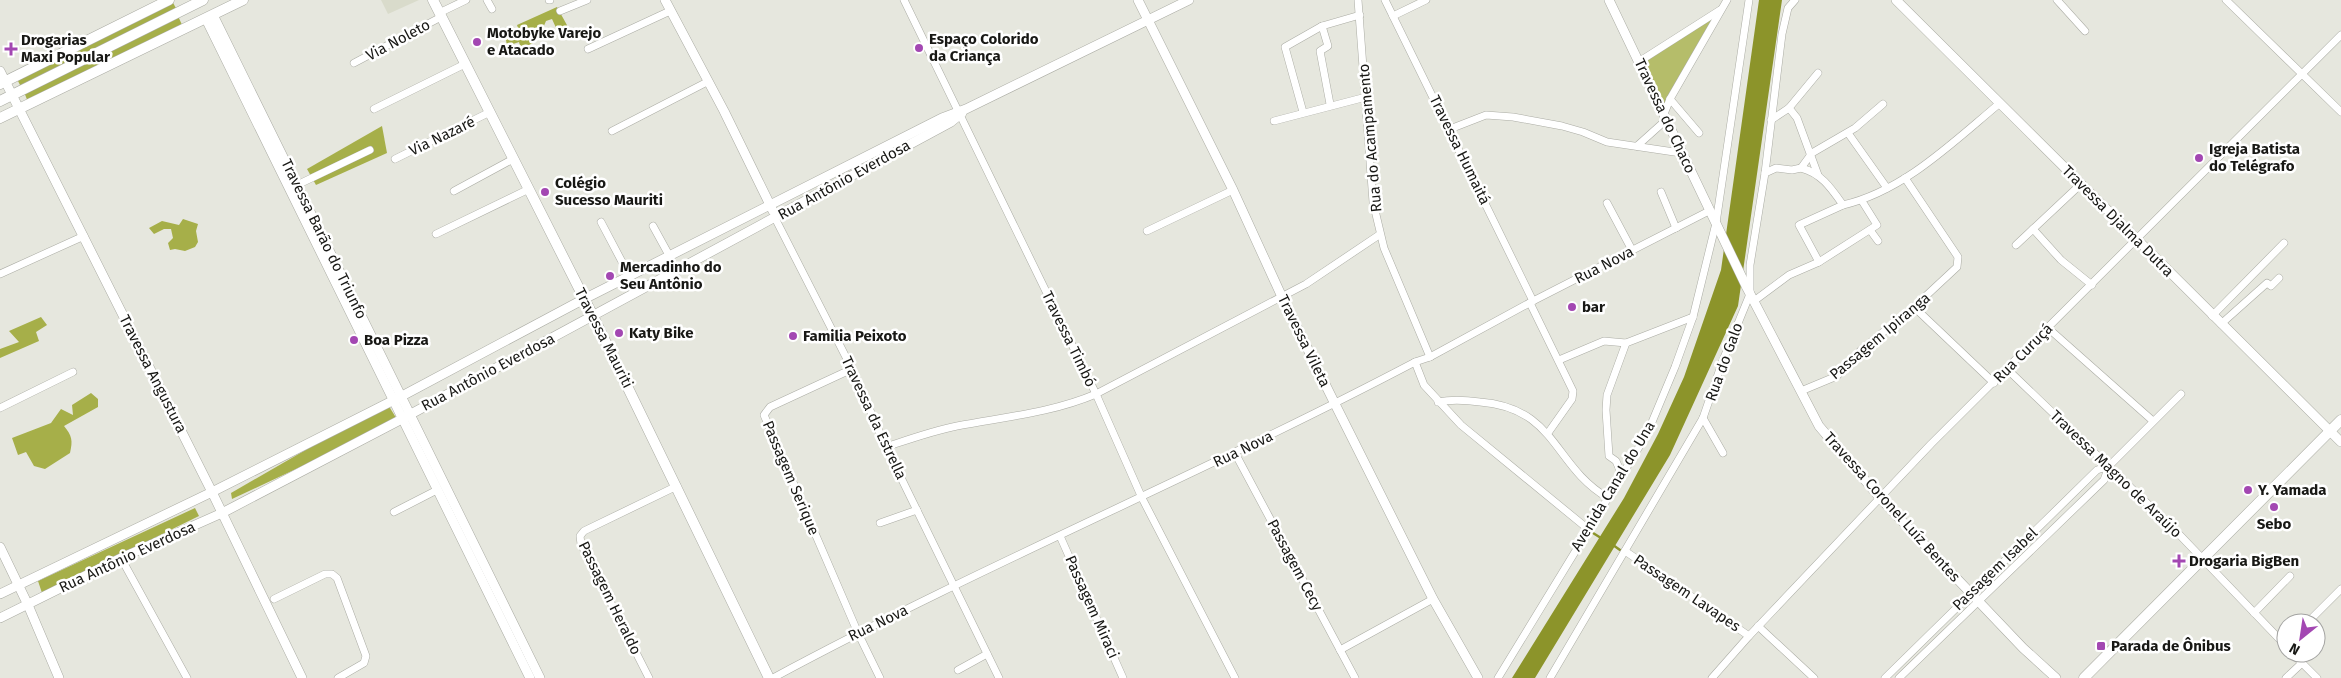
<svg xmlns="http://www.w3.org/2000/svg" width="2341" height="678" viewBox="0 0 2341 678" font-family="'Fira Sans',sans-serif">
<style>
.built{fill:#d9dbcb}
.green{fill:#b5bd6a}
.forest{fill:#a6af49}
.water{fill:#8c942a}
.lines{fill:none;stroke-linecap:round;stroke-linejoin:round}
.stream{stroke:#8c942a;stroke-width:2.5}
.minor-casing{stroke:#abaca4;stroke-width:8}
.tertiary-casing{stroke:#abaca4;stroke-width:10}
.secondary-casing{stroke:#abaca4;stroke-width:11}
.primary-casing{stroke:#abaca4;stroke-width:11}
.minor{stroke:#fff;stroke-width:7}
.tertiary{stroke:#fff;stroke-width:9}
.secondary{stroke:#fff;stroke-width:10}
.primary{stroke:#fff;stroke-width:10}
.poi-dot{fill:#a347b2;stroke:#fff;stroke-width:2}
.labels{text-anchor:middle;stroke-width:5;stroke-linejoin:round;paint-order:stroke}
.poi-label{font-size:15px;font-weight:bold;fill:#181815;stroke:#fff;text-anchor:start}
.street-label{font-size:15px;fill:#181815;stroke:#fff}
</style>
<rect width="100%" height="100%" fill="#e6e7de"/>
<polygon class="built" points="381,0 419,0 388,14"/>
<polygon class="green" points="1720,13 1665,109 1639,65"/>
<g class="forest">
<polygon points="172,1 177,10 21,87 17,79"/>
<polygon points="557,7 568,27 557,30 552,19 546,21 543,28 532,32 537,41 521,49 519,42 507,46 506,40 519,31 517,25"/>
<polygon points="178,16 183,27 28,102 24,92"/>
<polygon points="382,126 387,153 316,185 307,169"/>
<polygon points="183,219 198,224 196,231 198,242 195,247 185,251 175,249 170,250 168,243 173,238 171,229 164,229 154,234 149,228 162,221 179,225"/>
<polygon points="41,317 47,325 36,332 39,341 0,358 0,349 19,342 9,331"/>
<path d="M91,393L98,399V407L64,426C72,436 73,440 70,453L45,469L34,466L26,452L18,455L12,438L51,423L61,409L73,415L72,405Z"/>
<polygon points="387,403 398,421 232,499 231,493"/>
<polygon points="195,508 199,516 42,593 38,581"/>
</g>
<polygon class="water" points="1759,0 1782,0 1738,306 1670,455 1535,678 1512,678 1624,498 1658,434 1684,377 1721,270"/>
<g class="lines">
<g class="stream">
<polyline points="1593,533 1601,538"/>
<polyline points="1613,545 1620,550"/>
</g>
<g class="minor-casing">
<g id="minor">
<polyline points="487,0 492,9"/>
<polyline points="549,0 550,0"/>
<polyline points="904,0 1096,394 1142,498 1235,678"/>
<polyline points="1358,0 1373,202 1384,248 1430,357"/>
<polyline points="1385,0 1533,301"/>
<polyline points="2057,0 2085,31"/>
<polyline points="2226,0 2341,112"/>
<polyline points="560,11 587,0"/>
<polyline points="439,13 466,0"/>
<polyline points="1393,16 1426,0"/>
<polyline points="1322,26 1328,46 1320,51 1330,104"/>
<polyline points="588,49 670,11"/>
<polyline points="1640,61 1720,10"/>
<polyline points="354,63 441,17"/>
<polyline points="1670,99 1699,133"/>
<polyline points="1789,108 1797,118 1818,175"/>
<polyline points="374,109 465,64"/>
<polyline points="1303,112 1285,47 1322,26 1360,15"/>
<polyline points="1664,114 1670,99 1727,0"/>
<polyline points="1771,120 1789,108 1818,73"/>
<polyline points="1274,121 1366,97"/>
<polyline points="1450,129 1486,115 1513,117 1562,126 1583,132 1607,142 1681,153"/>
<polyline points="612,131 707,82"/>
<polyline points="1848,133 1887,188"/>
<polyline points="1637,146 1666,120"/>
<polyline points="395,159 490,112"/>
<path d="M1801,168C1821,173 1831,188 1843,205C1904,191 1953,142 2000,103"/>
<polyline points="1765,173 1776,168 1792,170 1801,168 1812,153 1855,128 1883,104"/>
<polyline points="297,185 370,150"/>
<polyline points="454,191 513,159"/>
<polyline points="1661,192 1676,228"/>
<polyline points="1607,203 1632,250"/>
<polyline points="775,218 852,369 886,447 999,678"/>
<polyline points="601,222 630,277"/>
<polyline points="653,226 670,257"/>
<polyline points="2033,229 2061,260 2092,285"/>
<polyline points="1870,230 1878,241"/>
<polyline points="1147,231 1233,190"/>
<polyline points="436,234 529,189"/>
<polyline points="2016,245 2081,184"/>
<polyline points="1819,262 1799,225 1843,205"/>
<polyline points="0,274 84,236"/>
<polyline points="1754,301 1789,275 1819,262 1877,225 1862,201"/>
<polyline points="1530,303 1573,391 1572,399 1548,433"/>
<polyline points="1914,307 1994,383"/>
<polyline points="2212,316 2284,243"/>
<polyline points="2221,324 2267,283 2271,286 2279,278"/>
<polyline points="2048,328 2153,421"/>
<polyline points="1559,360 1604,341 1626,343 1693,317"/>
<polyline points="1415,362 1424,385 1461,425 1588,529"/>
<polyline points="852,369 770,407 764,415 858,633 880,678"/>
<polyline points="2007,369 2174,529 2286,646"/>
<polyline points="1801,391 1837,376 1861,350 1914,307 1957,267 1958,257 1905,178"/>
<path d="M1438,402C1453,399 1465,400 1480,402C1557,408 1553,466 1608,498"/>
<polyline points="0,408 73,372"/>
<polyline points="1703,418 1723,453"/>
<path d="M886,447C910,439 932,431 957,426C1004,417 1051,413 1096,394L1306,284L1379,235"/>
<polyline points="1235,453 1355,678"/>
<polyline points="1622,475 1616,461 1609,456 1606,410 1607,395 1626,343"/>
<polyline points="394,512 437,490"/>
<polyline points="880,523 917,510"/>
<polyline points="1060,536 1123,678"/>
<polyline points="1625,551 1749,636"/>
<polyline points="121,558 187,678"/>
<polyline points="274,599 325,574 332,574 337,578 366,656 364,663 338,678"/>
<polyline points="2254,613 2290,576"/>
<polyline points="2307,623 2341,589"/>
<polyline points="1758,626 1814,678"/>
<polyline points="1340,650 1433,599"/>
<polyline points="2292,653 2317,678"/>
<polyline points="958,670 987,654"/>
<polyline points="649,678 581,544 580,536 584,531 677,486"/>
<path d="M773,678C983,565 1204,473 1415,362L1430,357L1533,301L1709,211"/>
<polyline points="1498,678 1647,434 1675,367 1693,317 1716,223 1749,0"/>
<polyline points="1550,678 1703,418 1723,360 1750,294 1750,265 1765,173 1782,34 1788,8 1795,0"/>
<polyline points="1712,678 1749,636 1931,444 2341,35"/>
<polyline points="1885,678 2097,470 2109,466"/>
<polyline points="1899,678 2104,480 2109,466 2181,394"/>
<polyline points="2286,678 2302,663"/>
</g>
</g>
<g class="tertiary-casing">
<g id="tertiary">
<polyline points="665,0 724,111 773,211"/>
<polyline points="1138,0 1233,190 1282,297 1335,404 1433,599 1478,678"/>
<polyline points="1609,0 1747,288 1819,426 1881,499 2023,648 2056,678"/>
<polyline points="1896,0 2341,442"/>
<polyline points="213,15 540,678"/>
<polyline points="206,19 530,678"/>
<polyline points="0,71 212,492 302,678"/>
<polyline points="0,547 28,605 59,678"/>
<polyline points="0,594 212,492 402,396 584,299 942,118 966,109 1189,0"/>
<polyline points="0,618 121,558 222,513 398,421 951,122 962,113"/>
</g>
</g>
<g class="secondary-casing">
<g id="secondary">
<polyline points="433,0 593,316 769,678"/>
<polyline points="0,84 169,0"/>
<polyline points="0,101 203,0"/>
<polyline points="0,118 243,0"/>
</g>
</g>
<g class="primary-casing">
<polyline id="primary" points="2084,678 2341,420"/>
</g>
<use href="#minor" class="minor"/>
<use href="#tertiary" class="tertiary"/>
<use href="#secondary" class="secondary"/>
<use href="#primary" class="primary"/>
</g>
<g class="poi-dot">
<circle cx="477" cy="42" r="5"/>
<circle cx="919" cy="48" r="5"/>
<path d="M8.5 41.5h5v5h5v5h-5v5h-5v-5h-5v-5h5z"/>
<circle cx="2199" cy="158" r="5"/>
<circle cx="545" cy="192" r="5"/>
<circle cx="610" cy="276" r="5"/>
<circle cx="1572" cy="307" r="5"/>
<circle cx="619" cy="333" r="5"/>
<circle cx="793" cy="336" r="5"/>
<circle cx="354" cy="340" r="5"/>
<circle cx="2248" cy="490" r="5"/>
<circle cx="2274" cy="507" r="5"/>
<path d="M2176.5 553.5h5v5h5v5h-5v5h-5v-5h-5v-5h5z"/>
<rect x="2096" y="641" width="10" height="10" rx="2.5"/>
</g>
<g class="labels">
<g class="poi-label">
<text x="487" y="38">Motobyke Varejo<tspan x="487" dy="17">e Atacado</tspan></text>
<text x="929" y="44">Espaço Colorido<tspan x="929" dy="17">da Criança</tspan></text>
<text x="21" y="45">Drogarias<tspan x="21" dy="17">Maxi Popular</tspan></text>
<text x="2209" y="154">Igreja Batista<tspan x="2209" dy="17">do Telégrafo</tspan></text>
<text x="555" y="188">Colégio<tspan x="555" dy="17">Sucesso Mauriti</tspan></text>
<text x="620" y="272">Mercadinho do<tspan x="620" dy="17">Seu Antônio</tspan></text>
<text x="1582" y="312">bar</text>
<text x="629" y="338">Katy Bike</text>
<text x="803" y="341">Familia Peixoto</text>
<text x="364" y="345">Boa Pizza</text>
<text x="2258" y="495">Y. Yamada</text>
<text x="2274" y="529" text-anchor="middle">Sebo</text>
<text x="2189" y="566">Drogaria BigBen</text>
<text x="2111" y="651">Parada de Ônibus</text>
</g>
<g class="street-label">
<text transform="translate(398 40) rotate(-28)" y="5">Via Noleto</text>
<text transform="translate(1665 116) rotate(65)" y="5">Travessa do Chaco</text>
<text transform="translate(442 136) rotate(-26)" y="5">Via Nazaré</text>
<text transform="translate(1370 138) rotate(-95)" y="5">Rua do Acampamento</text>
<text transform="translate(1460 150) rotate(64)" y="5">Travessa Humaitá</text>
<text transform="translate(844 180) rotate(-29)" y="5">Rua Antônio Everdosa</text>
<text transform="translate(2118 221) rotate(45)" y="5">Travessa Djalma Dutra</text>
<text transform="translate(324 239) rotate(64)" y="5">Travessa Barão do Triunfo</text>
<text transform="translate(1604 265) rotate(-27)" y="5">Rua Nova</text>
<text transform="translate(1880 336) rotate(-40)" y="5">Passagem Ipiranga</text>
<text transform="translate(604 338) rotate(63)" y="5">Travessa Mauriti</text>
<text transform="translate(1069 339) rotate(64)" y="5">Travessa Timbó</text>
<text transform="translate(1304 341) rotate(64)" y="5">Travessa Vileta</text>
<text transform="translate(2023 353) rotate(-45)" y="5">Rua Curuçá</text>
<text transform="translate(1724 362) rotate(-70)" y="5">Rua do Galo</text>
<text transform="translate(488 372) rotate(-28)" y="5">Rua Antônio Everdosa</text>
<text transform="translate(153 374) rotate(63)" y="5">Travessa Angustura</text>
<text transform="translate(874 418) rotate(65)" y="5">Travessa da Estrella</text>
<text transform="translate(1243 449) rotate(-26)" y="5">Rua Nova</text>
<text transform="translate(2116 474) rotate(44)" y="5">Travessa Magno de Araújo</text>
<text transform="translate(791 478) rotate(67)" y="5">Passagem Serique</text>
<text transform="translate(1613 486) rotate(-59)" y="5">Avenida Canal do Una</text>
<text transform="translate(1892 507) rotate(48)" y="5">Travessa Coronel Luíz Bentes</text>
<text transform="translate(127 557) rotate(-25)" y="5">Rua Antônio Everdosa</text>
<text transform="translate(1295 565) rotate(62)" y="5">Passagem Cecy</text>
<text transform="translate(1995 569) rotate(-44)" y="5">Passagem Isabel</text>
<text transform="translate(1687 593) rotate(34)" y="5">Passagem Lavapes</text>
<text transform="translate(610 598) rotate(64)" y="5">Passagem Heraldo</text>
<text transform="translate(1092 607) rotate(66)" y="5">Passagem Miraci</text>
<text transform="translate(878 623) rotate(-26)" y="5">Rua Nova</text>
</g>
</g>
<g transform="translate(2301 638) rotate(210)"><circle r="24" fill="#ffffff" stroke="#a3a3a1"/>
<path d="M0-4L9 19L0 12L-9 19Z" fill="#a347b2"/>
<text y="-8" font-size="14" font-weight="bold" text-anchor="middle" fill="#181815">N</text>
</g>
</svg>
